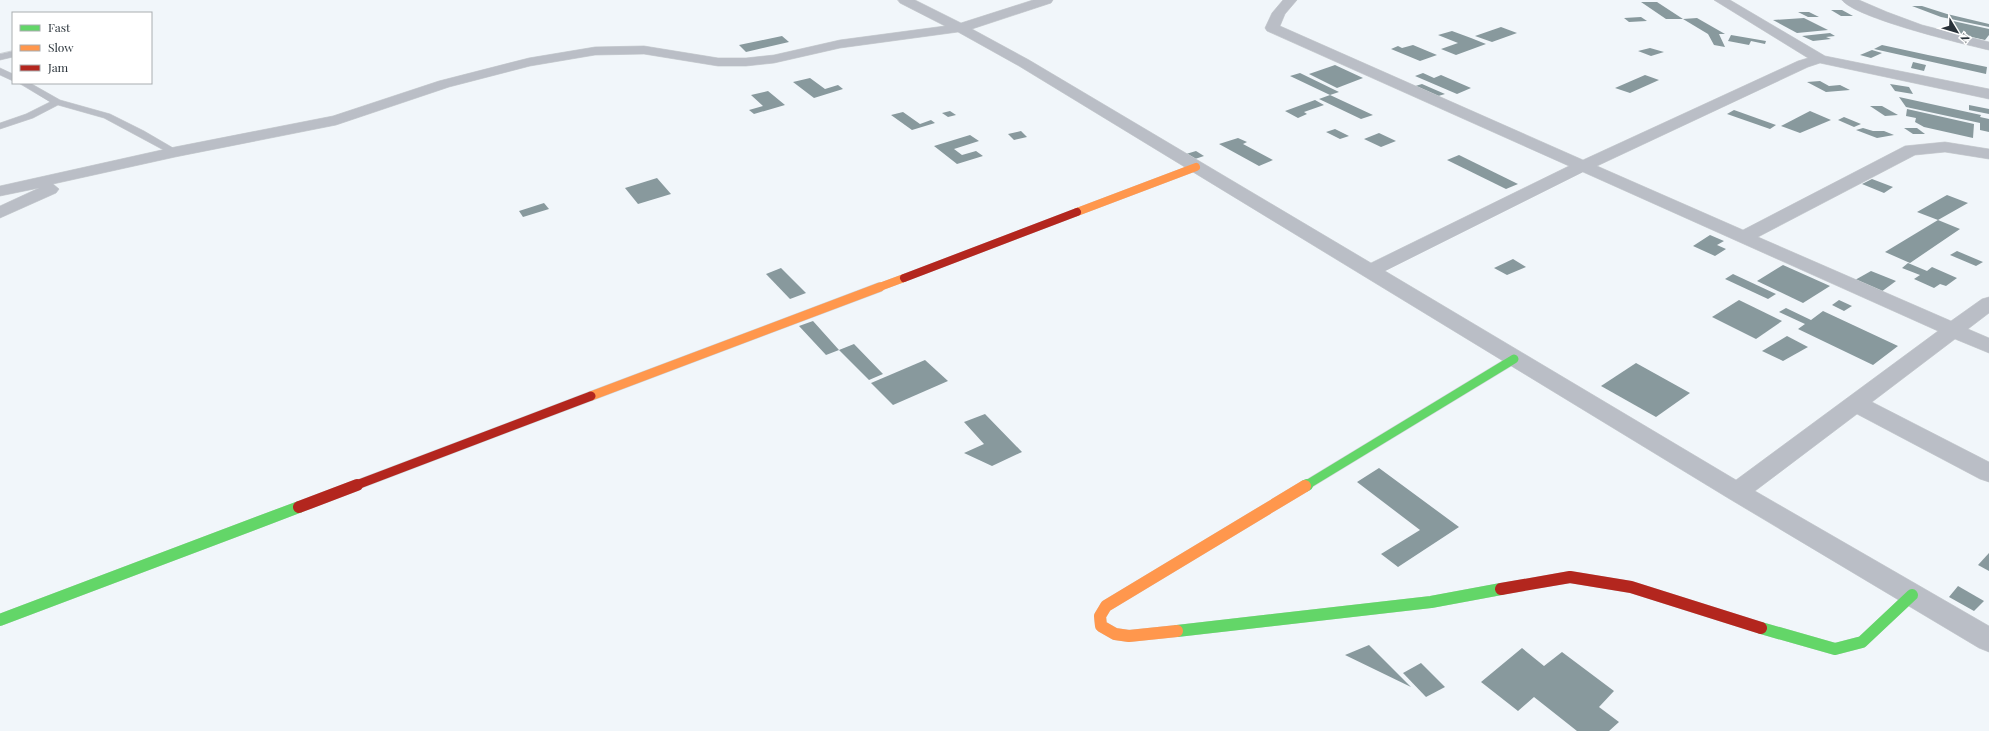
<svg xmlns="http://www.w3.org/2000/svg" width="1989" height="731" viewBox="0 0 1989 731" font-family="'Playfair Display',serif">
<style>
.building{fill:#88999d}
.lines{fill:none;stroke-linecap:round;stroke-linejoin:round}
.lane-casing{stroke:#ced3d6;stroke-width:1}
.street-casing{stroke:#ced3d6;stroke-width:1}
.fast-far1-casing{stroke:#ced3d6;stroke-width:10}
.fast-casing{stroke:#ced3d6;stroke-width:12}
.slow-far2-casing{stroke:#ced3d6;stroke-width:8}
.slow-far1-casing{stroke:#ced3d6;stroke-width:10}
.slow-casing{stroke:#ced3d6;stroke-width:12}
.jam-far2-casing{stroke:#ced3d6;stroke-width:8}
.jam-far1-casing{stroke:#ced3d6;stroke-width:10}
.jam-casing{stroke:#ced3d6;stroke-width:12}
.lane{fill:#babec6;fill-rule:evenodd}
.street{fill:#babec6;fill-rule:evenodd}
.fast-far1{stroke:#63d668;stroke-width:9}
.fast{stroke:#63d668;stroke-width:12}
.slow-far2{stroke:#ff974d;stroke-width:8}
.slow-far1{stroke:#ff974d;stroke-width:9}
.slow{stroke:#ff974d;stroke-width:12}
.jam-far2{stroke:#b3261e;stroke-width:8}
.jam-far1{stroke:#b3261e;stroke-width:9}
.jam{stroke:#b3261e;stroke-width:12}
</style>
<rect width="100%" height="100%" fill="#f1f6fa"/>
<g class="building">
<polygon points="1641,2 1657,2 1683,19 1666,19"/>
<polygon points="1912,6 1922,6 1947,14 1989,24 1989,27 1941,17"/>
<polygon points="1831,10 1842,10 1853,16 1841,16"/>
<polygon points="1798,12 1809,12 1819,17 1808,17"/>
<polygon points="1641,17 1647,21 1629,22 1624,18"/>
<polygon points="1697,18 1725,34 1719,34 1725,47 1714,45 1708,34 1683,19"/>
<polygon points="1804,18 1828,30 1797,33 1773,20"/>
<polygon points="1953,21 1989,29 1989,35 1985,40 1945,31"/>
<polygon points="1501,27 1517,33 1492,42 1475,36"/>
<polygon points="1452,31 1471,38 1486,44 1456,55 1441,49 1458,43 1438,35"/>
<polygon points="1830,33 1835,36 1826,37 1831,39 1813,41 1802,36"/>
<polygon points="1731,35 1766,41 1765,44 1751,41 1749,45 1728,41"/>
<polygon points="782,36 789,42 746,52 739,45"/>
<polygon points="1413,45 1437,55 1420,61 1391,49 1398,46 1402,48"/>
<polygon points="1882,45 1928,55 1987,67 1986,74 1874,49"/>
<polygon points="1650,48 1664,52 1651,56 1638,51"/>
<polygon points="1872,50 1882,53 1871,58 1860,55"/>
<polygon points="1913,62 1926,65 1924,71 1911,68"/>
<polygon points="1335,65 1363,78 1337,88 1309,74"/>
<polygon points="1300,73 1339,92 1330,95 1373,115 1361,119 1319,99 1330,95 1290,76"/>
<polygon points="1423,73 1434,78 1441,75 1471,88 1457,94 1415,76"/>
<polygon points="1645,75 1659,80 1630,93 1615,88"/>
<polygon points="810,78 825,89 838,85 843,89 814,98 793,82"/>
<polygon points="1820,81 1829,86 1840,85 1850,90 1826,92 1807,82"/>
<polygon points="1422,84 1445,94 1435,97 1412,87"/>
<polygon points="1890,84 1909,87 1913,94 1895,91"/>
<polygon points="768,91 785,105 754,114 749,110 763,106 751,95"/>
<polygon points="1899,97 1981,115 1980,117 1989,119 1989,132 1980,130 1980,123 1906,107"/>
<polygon points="1315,100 1324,105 1304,112 1307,114 1298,118 1285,111"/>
<polygon points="1969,105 1989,109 1989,114 1969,110"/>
<polygon points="1870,106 1882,106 1898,115 1885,116"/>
<polygon points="1907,109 1974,124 1973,138 1924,127 1915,122 1916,118 1906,116"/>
<polygon points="1734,110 1776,125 1770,129 1727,114"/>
<polygon points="950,111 956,115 948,117 942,113"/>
<polygon points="1810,111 1831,120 1800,133 1781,126"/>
<polygon points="903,112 920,124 931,120 935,123 912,130 891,115"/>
<polygon points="1844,117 1861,124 1854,127 1838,120"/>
<polygon points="1863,128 1873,131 1884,131 1894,135 1877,138 1856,130"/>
<polygon points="1904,128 1917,128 1925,134 1913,134"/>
<polygon points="1335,129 1349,136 1340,139 1326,132"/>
<polygon points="1021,131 1027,137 1014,140 1008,134"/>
<polygon points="1379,133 1396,141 1381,147 1364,139"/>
<polygon points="970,135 979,141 954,149 962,155 976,151 983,156 957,164 934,146"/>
<polygon points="1238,138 1247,142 1243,144 1273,160 1259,166 1219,144"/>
<polygon points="1196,151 1204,156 1195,159 1186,154"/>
<polygon points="1459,155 1518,184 1506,189 1447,160"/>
<polygon points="657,178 671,194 638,204 625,188"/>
<polygon points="1872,179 1893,187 1884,193 1862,184"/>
<polygon points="1947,195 1968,203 1938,220 1960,229 1910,263 1885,252 1938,220 1917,212"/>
<polygon points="544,203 549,209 523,217 519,211"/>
<polygon points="1710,235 1724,241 1717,245 1726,249 1715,256 1693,246"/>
<polygon points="1957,251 1983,262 1976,266 1950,255"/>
<polygon points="1513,259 1526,267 1507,275 1494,268"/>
<polygon points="1908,263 1927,271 1932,267 1957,278 1946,286 1940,284 1934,288 1914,279 1920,275 1902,268"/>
<polygon points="1783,265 1830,286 1803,303 1757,281"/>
<polygon points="781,268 806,293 790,299 766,274"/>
<polygon points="1871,271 1896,281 1881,292 1855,280"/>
<polygon points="1733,274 1776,294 1768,299 1725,279"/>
<polygon points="1739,300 1782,321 1756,339 1712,317"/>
<polygon points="1839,300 1852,306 1844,311 1832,305"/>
<polygon points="1786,308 1811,320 1823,311 1898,346 1873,365 1798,329 1805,324 1779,312"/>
<polygon points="813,321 839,350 854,344 883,374 869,380 839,350 826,355 799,326"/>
<polygon points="1787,336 1808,347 1783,361 1762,351"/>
<polygon points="925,360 948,381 893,405 871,383"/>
<polygon points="1636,363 1690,393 1656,417 1601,386"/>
<polygon points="985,414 1022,452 992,466 964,453 984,444 964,422"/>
<polygon points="1379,468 1459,527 1398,567 1381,554 1420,530 1357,482"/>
<polygon points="1989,553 1989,571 1978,565"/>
<polygon points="1958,586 1984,601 1974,611 1949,597"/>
<polygon points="1369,645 1411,687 1345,655"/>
<polygon points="1522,648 1544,666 1562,652 1614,691 1599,707 1619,722 1609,731 1577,731 1534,697 1518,711 1481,682"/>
<polygon points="1421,663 1445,687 1426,697 1403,673"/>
</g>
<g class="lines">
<g class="lane-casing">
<g id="lane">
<polygon points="13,51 13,57 0,60 0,54"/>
<polygon points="0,68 13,74 13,81 0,75"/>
<polygon points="19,83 30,83 60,100 110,114 144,131 180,152 179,154 171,154 104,118 58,105 33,118 0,129 0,123 26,114 50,102"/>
</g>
</g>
<g class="street-casing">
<g id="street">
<path d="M898,0H915L961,23L1033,0H1053L1051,3L972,29L1029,60L1371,263L1569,166L1267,31L1265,28L1272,13L1283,0H1297L1285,14L1280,26L1583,160L1798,61L1808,58L1714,0H1730L1825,56L1989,89V99L1820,63L1808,67L1597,166L1743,230L1905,146L1945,142L1989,149V159L1945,152L1915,155L1758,237L1951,321L1982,299L1989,297V313L1968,329L1989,338V353L1955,339L1872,402L1989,462V482L1980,479L1857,414L1755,491L1989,626V652L1979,648L1728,498L1019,66L958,32L840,48L774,63L746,66H718L644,54L595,55L530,66L449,87L336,125L175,157L53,184L59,189L56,193L0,218V206L39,188L0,196V186L175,147L333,116L439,81L529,58L595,47L644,46L718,58H746L774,55L840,40L945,26L900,3ZM1583,172L1938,331L1736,480L1385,271Z"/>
<path d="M1842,0H1859L1887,12L1922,25L1989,42V50C1963,44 1855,18 1842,0Z"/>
</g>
</g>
<g class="fast-far1-casing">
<polyline id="fast-far1" points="1305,486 1514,359"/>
</g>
<g class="fast-casing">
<g id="fast">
<polyline points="1305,486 1307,485"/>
<polyline points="0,620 299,507"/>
<polyline points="1761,628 1835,649 1862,642 1912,595"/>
<polyline points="1177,631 1431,602 1501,589"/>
</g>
</g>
<g class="slow-far2-casing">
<g id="slow-far2">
<polyline points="1077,212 1196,167"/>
<polyline points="877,288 904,278"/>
</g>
</g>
<g class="slow-far1-casing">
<polyline id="slow-far1" points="591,396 880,287"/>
</g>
<g class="slow-casing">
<polyline id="slow" points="1177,631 1129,636 1115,634 1101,626 1100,616 1106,606 1305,486"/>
</g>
<g class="jam-far2-casing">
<polyline id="jam-far2" points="904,278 1077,212"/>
</g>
<g class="jam-far1-casing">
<polyline id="jam-far1" points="354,486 591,396"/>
</g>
<g class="jam-casing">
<g id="jam">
<polyline points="299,507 357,485"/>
<polyline points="1501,589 1570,577 1631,587 1761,628"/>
</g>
</g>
<use href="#lane" class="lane"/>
<use href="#street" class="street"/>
<use href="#fast-far1" class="fast-far1"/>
<use href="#fast" class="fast"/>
<use href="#slow-far2" class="slow-far2"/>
<use href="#slow-far1" class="slow-far1"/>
<use href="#slow" class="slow"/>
<use href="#jam-far2" class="jam-far2"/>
<use href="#jam-far1" class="jam-far1"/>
<use href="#jam" class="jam"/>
</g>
<rect x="12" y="12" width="140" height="72" fill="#ffffff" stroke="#a9adb0"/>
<rect x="20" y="25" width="20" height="6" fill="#63d668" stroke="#a9adb0"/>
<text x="48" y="32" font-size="12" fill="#293239">Fast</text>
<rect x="20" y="45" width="20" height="6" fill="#ff974d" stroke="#a9adb0"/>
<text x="48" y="52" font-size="12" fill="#293239">Slow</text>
<rect x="20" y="65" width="20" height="6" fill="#b3261e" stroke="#a9adb0"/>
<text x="48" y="72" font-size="12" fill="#293239">Jam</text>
<g transform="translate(1957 32) rotate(128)" stroke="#ffffff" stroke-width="3" paint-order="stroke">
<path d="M0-3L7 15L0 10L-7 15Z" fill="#293239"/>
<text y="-6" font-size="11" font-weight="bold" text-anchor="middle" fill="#293239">N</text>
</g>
</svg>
